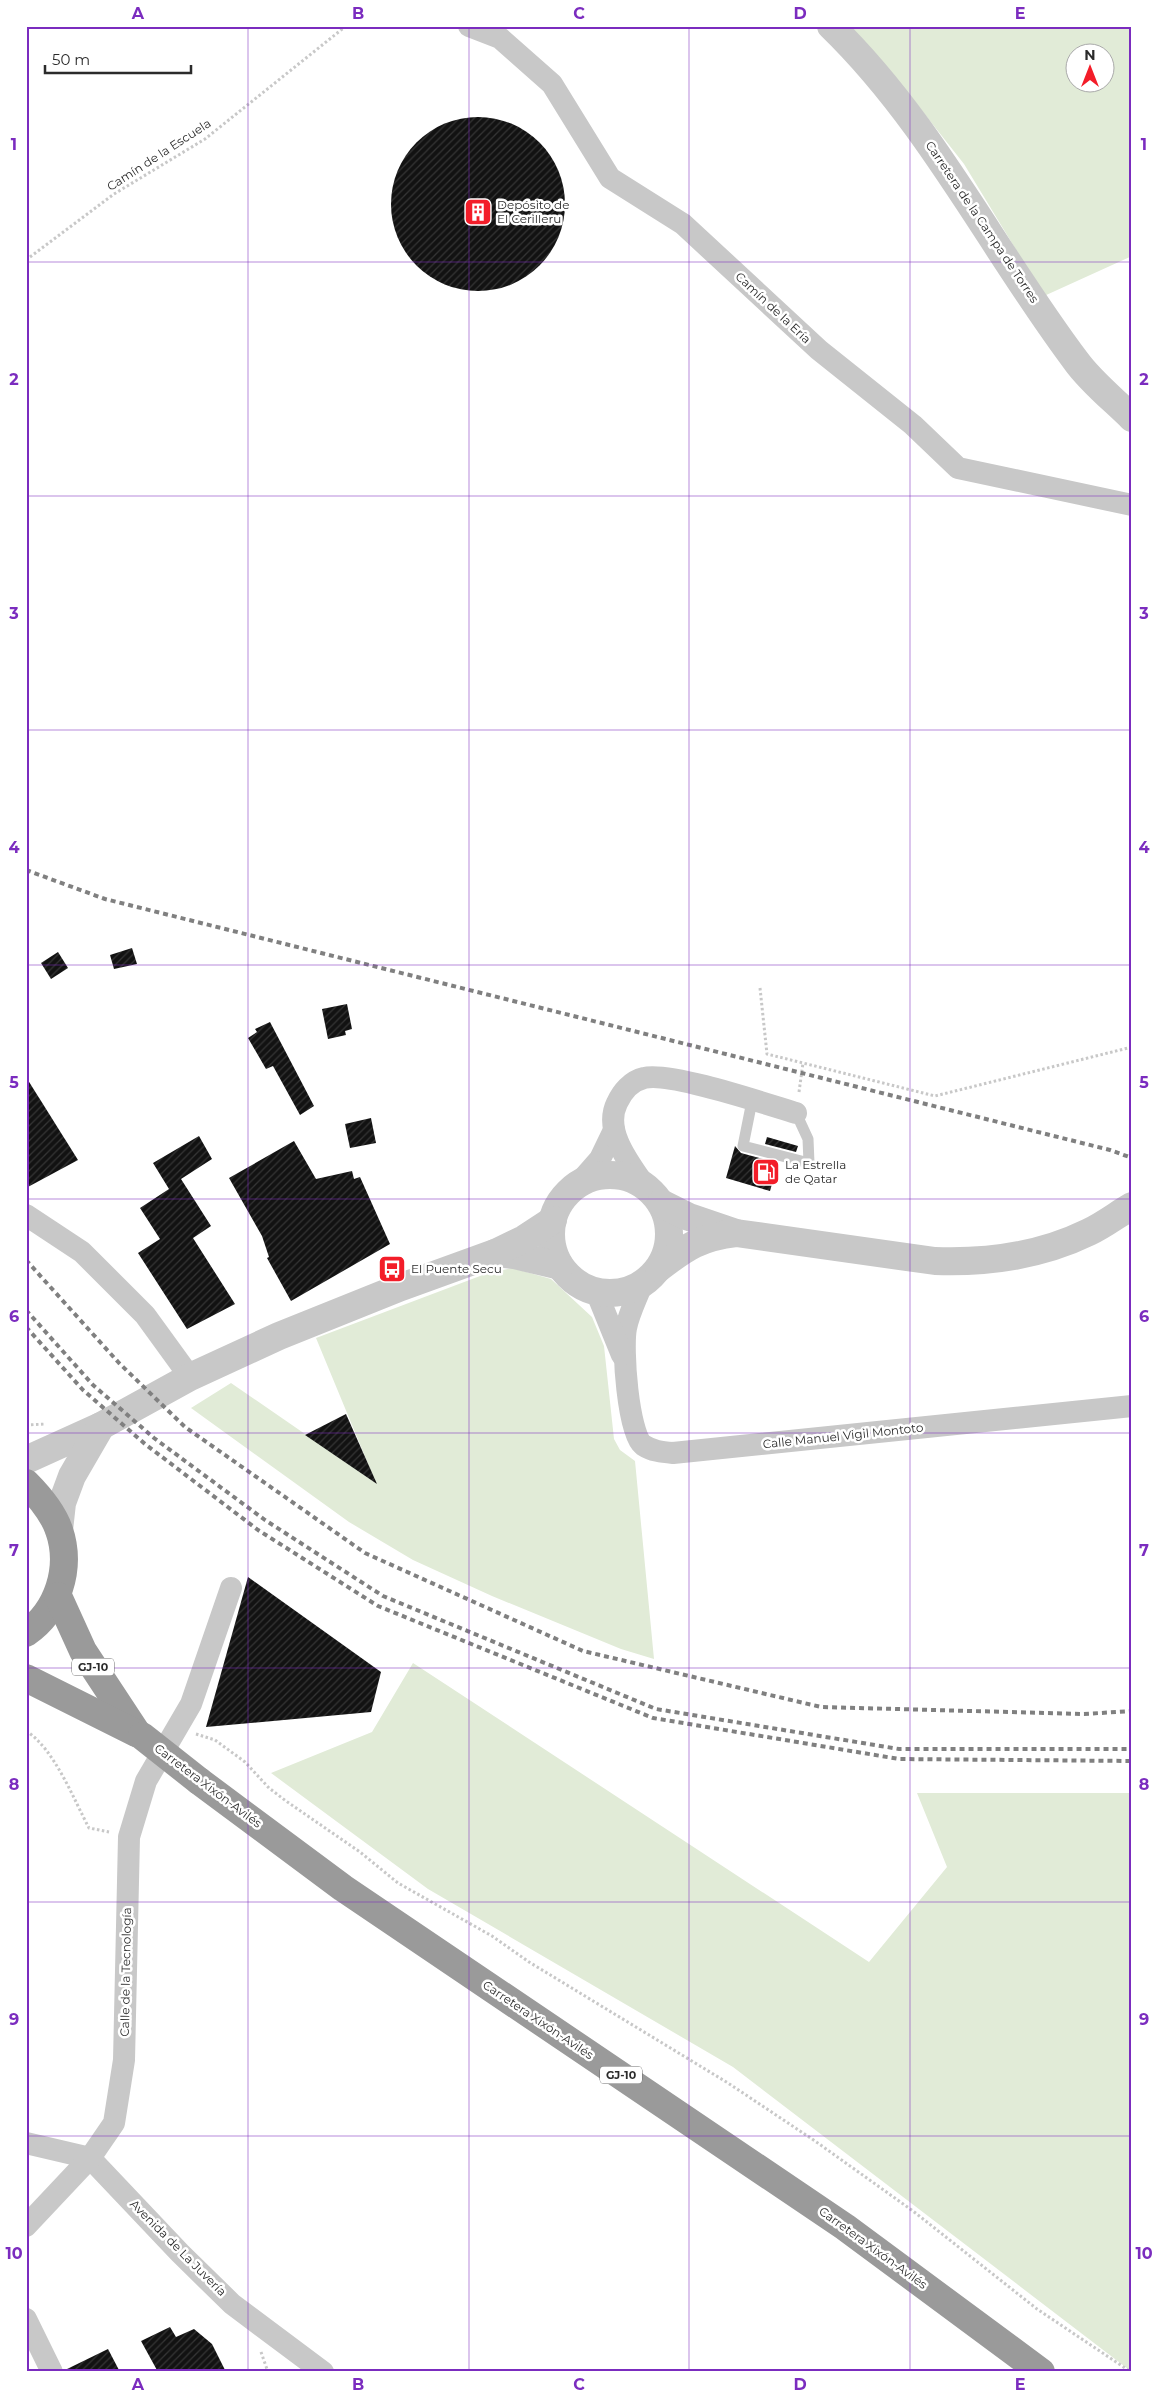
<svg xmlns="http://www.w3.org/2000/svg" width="1158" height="2398" viewBox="0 0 1158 2398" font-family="Montserrat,sans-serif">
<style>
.grass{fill:#e1ebd7;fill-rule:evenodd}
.building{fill:url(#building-hatch)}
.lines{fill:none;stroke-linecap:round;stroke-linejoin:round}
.path{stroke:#c8c8c8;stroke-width:3;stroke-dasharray:2.5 2.5;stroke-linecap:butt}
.service{stroke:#c8c8c8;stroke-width:11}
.minor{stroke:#c8c8c8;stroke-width:22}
.tertiary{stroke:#c8c8c8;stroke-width:28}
.trunk{stroke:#9a9a9a;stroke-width:28}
.rail{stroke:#808080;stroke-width:4;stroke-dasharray:5 4;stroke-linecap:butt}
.trunk-bridge{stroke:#9a9a9a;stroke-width:28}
.grid{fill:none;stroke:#7b2cbf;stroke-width:1;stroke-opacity:0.55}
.labels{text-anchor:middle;stroke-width:5;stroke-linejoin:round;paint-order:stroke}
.shield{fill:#fff;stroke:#6b6b6b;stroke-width:1}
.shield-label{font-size:11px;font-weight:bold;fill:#2b2b2b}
.street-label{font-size:12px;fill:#2b2b2b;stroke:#fff}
.poi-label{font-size:12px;fill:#2b2b2b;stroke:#fff;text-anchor:start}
.neatline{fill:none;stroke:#7b2cbf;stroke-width:2}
.grid-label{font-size:16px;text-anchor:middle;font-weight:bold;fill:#7b2cbf}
</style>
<defs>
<pattern id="building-hatch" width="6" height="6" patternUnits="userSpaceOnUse" patternTransform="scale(1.25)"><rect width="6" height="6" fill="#121212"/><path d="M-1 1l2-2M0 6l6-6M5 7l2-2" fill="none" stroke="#353535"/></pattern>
</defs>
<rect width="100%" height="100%" fill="#fff"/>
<g class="grass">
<path d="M848,26H1132V256L1044,296L964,164L893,74ZM1076,52H1106V82H1076Z"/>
<polygon points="512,1268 551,1279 592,1317 604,1346 614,1439 620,1450 635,1461 654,1659 621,1649 492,1596 413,1560 349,1522 191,1408 231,1383 376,1483 316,1338 488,1273"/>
<polygon points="413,1663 869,1962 947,1867 917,1793 1132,1793 1132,2372 733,2067 428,1889 271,1773 372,1732"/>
</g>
<g class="building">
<circle cx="478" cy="204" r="87"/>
<polygon points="132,948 137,964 114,969 110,955"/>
<polygon points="58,952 68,968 51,979 41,963"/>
<polygon points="347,1004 352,1029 345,1031 346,1035 328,1039 322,1009"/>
<polygon points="270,1022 314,1106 300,1115 273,1066 266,1069 248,1038 257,1032 255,1029"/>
<polygon points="26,1077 78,1160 26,1188"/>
<polygon points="371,1118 376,1143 350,1148 345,1124"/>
<polygon points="199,1136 212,1159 181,1179 211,1226 193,1238 235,1304 187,1329 138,1253 160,1239 140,1208 169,1189 153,1163"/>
<polygon points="767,1137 798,1146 796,1152 765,1144"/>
<polygon points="294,1141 316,1179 352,1171 354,1179 360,1177 390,1244 291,1301 267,1258 269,1257 262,1236 229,1178"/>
<polygon points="735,1146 741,1153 778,1163 770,1191 726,1178"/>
<polygon points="346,1414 377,1484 305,1435"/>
<polygon points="248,1577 381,1672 371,1712 206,1727"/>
<polygon points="170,2327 176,2337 194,2329 212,2344 226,2372 158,2372 141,2341"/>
<polygon points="108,2349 120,2372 65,2372 65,2370"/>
</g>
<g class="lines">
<g class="path">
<polyline points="26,260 114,194 205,139 346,26"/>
<polyline points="760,988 767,1054 935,1096 1132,1047"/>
<polyline points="799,1092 803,1063"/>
<polyline points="26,1425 46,1424"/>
<path d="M26,1731C54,1748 74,1800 89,1828L109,1832"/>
<polyline points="196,1734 215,1740 245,1762 269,1788 286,1801 360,1852 398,1883 492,1936 529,1962 728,2083 815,2141 913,2211 1037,2309 1131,2372"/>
<polyline points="261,2352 268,2372"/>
</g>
<polyline class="service" points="752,1101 743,1146 809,1163 808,1139 796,1113"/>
<g class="minor">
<polyline points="469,26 500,38 552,84 610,178 683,224 819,350 913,425 958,468 1132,505"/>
<polyline points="579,1183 600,1159 614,1130"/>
<path d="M645,1186C630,1164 603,1131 617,1103C622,1092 631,1081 644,1078C669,1071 766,1104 796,1113"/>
<polyline points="26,1215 82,1252 145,1315 190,1377"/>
<path d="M642,1284C637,1298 629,1313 626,1328C622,1348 628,1433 643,1445C652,1451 662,1452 673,1453L1132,1406"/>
<polyline points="596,1291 622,1355"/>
<polyline points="26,2143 90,2158 180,2253 232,2304 323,2372"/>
<polyline points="26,2226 90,2158 114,2123 124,2060 129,1837 146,1781 191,1704 231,1588"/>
<polyline points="26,2319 52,2372"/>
</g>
<g class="tertiary">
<path d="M831,26C931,123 993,251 1076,361C1091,382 1114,400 1132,418"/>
<circle cx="610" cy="1234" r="59"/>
<path d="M661,1203L689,1217L736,1233L935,1261C989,1263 1040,1256 1089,1232C1104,1225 1118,1214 1132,1206"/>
<polyline points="495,1253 514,1255 560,1266"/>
<path d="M659,1268C686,1247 701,1237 736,1233"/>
<polyline points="26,1460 101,1426 190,1377 279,1336 401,1287 495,1253 524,1239 553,1220"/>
<polyline points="59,1530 62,1503 72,1476 101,1426"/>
</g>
<g class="trunk">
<path d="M26,1483C39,1496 53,1513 59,1530C72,1568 58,1611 26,1633"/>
<polyline points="58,1596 83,1651 137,1733"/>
<polyline points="26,1678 136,1733"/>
<polyline points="199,1781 343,1888 845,2227 1041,2372"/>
</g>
<g class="rail">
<polyline points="26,870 105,899 1110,1150 1132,1158"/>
<polyline points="26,1260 119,1363 185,1427 365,1553 583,1651 821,1707 1084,1714 1132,1711"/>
<polyline points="26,1310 93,1385 154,1438 265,1520 383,1596 656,1709 899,1749 1132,1749"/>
<polyline points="26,1327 83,1390 145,1444 258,1530 378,1606 653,1718 899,1759 1132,1761"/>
</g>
<polyline class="trunk-bridge" points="142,1736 199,1781"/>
</g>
<path class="grid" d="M248,26V2372M469,26V2372M689,26V2372M910,26V2372M26,262H1132M26,496H1132M26,730H1132M26,965H1132M26,1199H1132M26,1433H1132M26,1668H1132M26,1902H1132M26,2136H1132"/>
<defs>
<g id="building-square" transform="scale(1.4375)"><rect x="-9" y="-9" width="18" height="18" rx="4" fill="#f31d29" stroke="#fff"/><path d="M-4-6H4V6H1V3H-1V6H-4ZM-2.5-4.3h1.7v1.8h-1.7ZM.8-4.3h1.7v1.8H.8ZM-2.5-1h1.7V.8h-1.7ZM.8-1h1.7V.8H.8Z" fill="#fff"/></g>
<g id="fuel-square" transform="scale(1.4375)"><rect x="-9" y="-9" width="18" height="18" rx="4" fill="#f31d29" stroke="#fff"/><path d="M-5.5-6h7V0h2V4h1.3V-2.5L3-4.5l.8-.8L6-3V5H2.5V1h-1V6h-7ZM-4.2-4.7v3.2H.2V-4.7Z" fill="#fff"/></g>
<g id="bus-square" transform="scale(1.4375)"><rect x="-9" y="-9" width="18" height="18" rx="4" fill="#f31d29" stroke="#fff"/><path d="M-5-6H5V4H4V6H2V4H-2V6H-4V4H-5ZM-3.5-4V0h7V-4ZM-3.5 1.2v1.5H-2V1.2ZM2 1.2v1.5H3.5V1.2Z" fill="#fff"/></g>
</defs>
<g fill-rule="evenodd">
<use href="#building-square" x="478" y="212"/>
<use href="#fuel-square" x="766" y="1172"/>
<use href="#bus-square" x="392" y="1269"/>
</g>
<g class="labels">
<g class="shield">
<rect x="72" y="1658.5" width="42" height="17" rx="4"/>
<rect x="600" y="2066.5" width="42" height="17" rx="4"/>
</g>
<g class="shield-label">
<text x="93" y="1671">GJ-10</text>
<text x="621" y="2079">GJ-10</text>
</g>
<g class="street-label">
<text transform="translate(159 155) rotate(-33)" y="4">Camín de la Escuela</text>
<text transform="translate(982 222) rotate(56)" y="4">Carretera de la Campa de Torres</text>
<text transform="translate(773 308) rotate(43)" y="4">Camín de la Ería</text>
<text transform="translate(843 1436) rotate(-6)" y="4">Calle Manuel Vigil Montoto</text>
<text transform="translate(208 1786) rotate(37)" y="4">Carretera Xixón-Avilés</text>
<text transform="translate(126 1972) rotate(-89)" y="4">Calle de la Tecnología</text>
<text transform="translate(538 2020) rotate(34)" y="4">Carretera Xixón-Avilés</text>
<text transform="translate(178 2248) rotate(45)" y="4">Avenida de La Juvería</text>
<text transform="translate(873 2248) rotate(36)" y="4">Carretera Xixón-Avilés</text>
</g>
<g class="poi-label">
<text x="497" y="209">Depósito de<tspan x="497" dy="14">El Cerilleru</tspan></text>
<text x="785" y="1169">La Estrella<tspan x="785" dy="14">de Qatar</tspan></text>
<text x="411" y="1273">El Puente Secu</text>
</g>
</g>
<rect width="1158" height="2398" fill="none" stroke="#ffffff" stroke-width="55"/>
<g transform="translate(1090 68)"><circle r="24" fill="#ffffff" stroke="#aaaaaa"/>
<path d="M0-4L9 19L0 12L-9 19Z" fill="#f31d29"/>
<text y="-8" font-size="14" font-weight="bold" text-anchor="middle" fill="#2b2b2b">N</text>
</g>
<path d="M45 65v8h146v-8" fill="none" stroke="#2b2b2b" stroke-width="2.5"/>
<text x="52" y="65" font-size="15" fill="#2b2b2b" stroke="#ffffff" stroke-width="4" paint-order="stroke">50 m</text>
<rect x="28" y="28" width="1102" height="2342" class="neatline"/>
<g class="grid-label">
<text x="138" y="19">A</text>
<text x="358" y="19">B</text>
<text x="579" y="19">C</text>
<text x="800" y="19">D</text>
<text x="1020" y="19">E</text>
<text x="14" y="150">1</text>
<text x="1144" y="150">1</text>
<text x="14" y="385">2</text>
<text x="1144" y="385">2</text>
<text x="14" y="619">3</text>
<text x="1144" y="619">3</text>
<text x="14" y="853">4</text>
<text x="1144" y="853">4</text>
<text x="14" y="1088">5</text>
<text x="1144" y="1088">5</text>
<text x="14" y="1322">6</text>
<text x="1144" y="1322">6</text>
<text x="14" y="1556">7</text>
<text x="1144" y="1556">7</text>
<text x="14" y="1790">8</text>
<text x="1144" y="1790">8</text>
<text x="14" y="2025">9</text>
<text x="1144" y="2025">9</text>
<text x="14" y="2259">10</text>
<text x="1144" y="2259">10</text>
<text x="138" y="2390">A</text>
<text x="358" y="2390">B</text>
<text x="579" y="2390">C</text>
<text x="800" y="2390">D</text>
<text x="1020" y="2390">E</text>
</g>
</svg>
